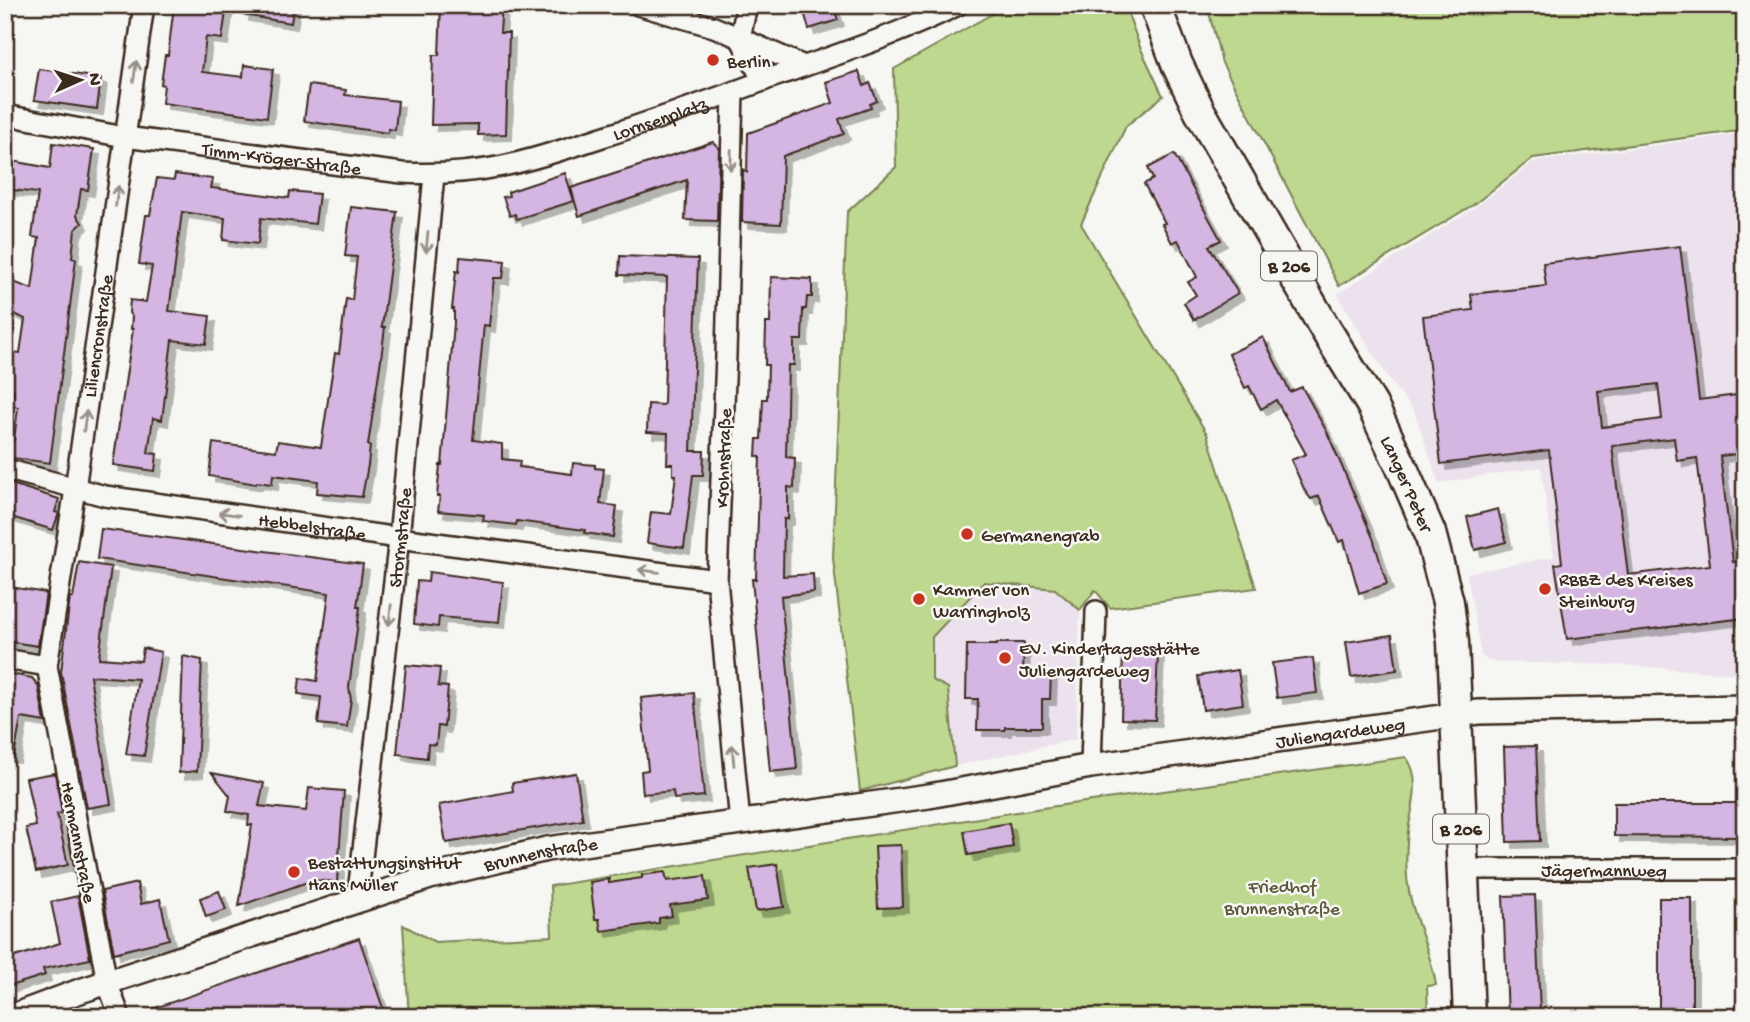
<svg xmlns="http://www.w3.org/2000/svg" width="1750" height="1022" viewBox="0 0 1750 1022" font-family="'Gochi Hand',sans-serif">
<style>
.built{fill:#ece2ed}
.green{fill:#bed88f;stroke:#7c8156;stroke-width:2}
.building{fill:#d5b5e1;stroke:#3b2a1e;stroke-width:2;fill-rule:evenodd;filter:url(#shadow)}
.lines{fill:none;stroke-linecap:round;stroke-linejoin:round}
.minor-casing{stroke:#3b2a1e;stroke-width:24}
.tertiary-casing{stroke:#3b2a1e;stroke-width:28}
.primary-casing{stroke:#3b2a1e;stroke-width:35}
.minor{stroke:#f6f6f2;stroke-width:19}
.tertiary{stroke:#f6f6f2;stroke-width:23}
.primary{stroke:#f6f6f2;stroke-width:30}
.oneway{stroke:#989088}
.poi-dot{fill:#c8321e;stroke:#f6f6f2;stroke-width:2.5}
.labels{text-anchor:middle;stroke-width:5;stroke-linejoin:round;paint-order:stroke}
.shield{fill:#f6f6f2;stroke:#73675e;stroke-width:2}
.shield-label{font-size:18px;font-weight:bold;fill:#3b2a1e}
.poi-label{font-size:19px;fill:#3b2a1e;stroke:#f6f6f2;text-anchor:start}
.street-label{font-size:19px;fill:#3b2a1e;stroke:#f6f6f2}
.park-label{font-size:19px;fill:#5c563a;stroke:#f6f6f2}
</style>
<defs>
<filter id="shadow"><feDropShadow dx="6" dy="6" stdDeviation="0" flood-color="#0004"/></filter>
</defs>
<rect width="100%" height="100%" fill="#f6f6f2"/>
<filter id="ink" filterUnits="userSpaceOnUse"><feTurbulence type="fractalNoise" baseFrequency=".0143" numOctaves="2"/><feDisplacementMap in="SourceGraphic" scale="14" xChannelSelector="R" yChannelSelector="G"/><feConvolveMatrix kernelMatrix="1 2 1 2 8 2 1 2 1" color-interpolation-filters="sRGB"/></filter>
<g filter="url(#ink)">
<g class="built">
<polygon points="1745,133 1745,674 1618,665 1499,662 1487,660 1481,655 1467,573 1554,557 1541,467 1439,483 1414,411 1390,381 1337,294 1480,204 1533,162"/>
<polygon points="984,582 1055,590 1080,611 1076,739 955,766 949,688 933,680 932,637"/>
</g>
<g class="green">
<polygon points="1008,5 1125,5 1140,47 1163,96 1126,126 1081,224 1207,434 1256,588 1110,608 1095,590 1080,610 1055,589 984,582 932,637 932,680 948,688 955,766 860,791 833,558 847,212 896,167 894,69"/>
<polygon points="1207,5 1745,5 1745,130 1533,158 1476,203 1339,286 1222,63"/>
<path d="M1406,757C1425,782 1408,814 1407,842C1406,857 1406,876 1409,891C1415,923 1431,952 1436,985L1427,986L1428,1017H409L403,925L435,942L552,936L550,886L1042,808Z"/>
</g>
<g class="building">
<polygon points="174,5 227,5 222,39 206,37 202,72 243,77 244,65 273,69 267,117 162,103 164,85 161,84 165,55 168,55"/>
<polygon points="244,5 294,5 291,23 243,15"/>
<polygon points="441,5 502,5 500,33 509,33 506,134 478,135 478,124 431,125 433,55 439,55"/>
<polygon points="802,5 833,5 838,20 809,29"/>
<polygon points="39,69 101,78 97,109 34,100"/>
<polygon points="859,71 864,86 870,83 877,101 870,104 871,108 839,119 844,134 783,156 781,224 742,222 743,169 747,172 748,133 833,103 826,82"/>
<polygon points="309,85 346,90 345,95 398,101 395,130 388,129 388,133 304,121"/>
<polygon points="713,142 719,148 717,221 685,220 687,180 579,216 571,188"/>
<polygon points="53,143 94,149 88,190 81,189 77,215 82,223 75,230 72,258 76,259 50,463 5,457 8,439 14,440 18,407 12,406 14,390 7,389 12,352 20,353 25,319 5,309 5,279 32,289 39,238 32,237 38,193 5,189 5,183 12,161 50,168"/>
<polygon points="1174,154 1221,240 1209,246 1238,293 1194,320 1184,303 1196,295 1188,282 1197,277 1178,240 1172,243 1162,224 1165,223 1144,184 1153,179 1148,168"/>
<polygon points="565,173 574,201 517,219 515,214 510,216 503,197 509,196 508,192"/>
<polygon points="175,174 213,179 211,188 289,198 290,191 319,194 315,224 261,218 258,244 223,240 225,218 182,212 169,311 210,316 206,344 172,340 162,420 153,418 148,453 157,454 155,471 113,465 133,329 131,329 132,317 129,313 130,300 146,302 152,266 139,264 146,215 150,215 157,178 174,180"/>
<polygon points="351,207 397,212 382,327 385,327 381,359 368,445 370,446 368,465 362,497 317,493 318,481 273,475 272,484 257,482 256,484 209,476 213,443 276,451 278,441 321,447 335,353 339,354 346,299 352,300 357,257 345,256"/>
<path d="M1680,246L1699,400L1745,394V453L1720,456L1733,562L1745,560V618L1567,639L1555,564L1562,563L1549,450L1441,464L1423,316L1473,310L1471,294L1546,286L1543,263ZM1658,384L1662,419L1602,427L1598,391ZM1674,438L1677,461L1697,458L1710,565L1628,575L1612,446Z"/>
<polygon points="620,256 698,259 691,451 704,451 703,475 693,475 684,548 647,543 651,512 671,514 676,475 673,475 673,464 667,464 668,433 647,432 648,404 663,405 664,403 667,277 619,275"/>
<polygon points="460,257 505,261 503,278 494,278 489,326 484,325 473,440 502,444 502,459 520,461 519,467 572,474 573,463 595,465 595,468 604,469 600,504 617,506 613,537 584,533 585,530 517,521 516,525 483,521 484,515 438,511 440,496 437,496 440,465 442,465 454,323 454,309 452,309 456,271 459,272"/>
<polygon points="771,277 812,279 812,297 807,297 806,309 803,309 802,340 794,340 794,365 788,365 786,457 795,458 794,488 788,487 788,519 784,519 783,576 813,574 814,592 781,596 797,769 770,772 752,579 756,579 760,457 756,456 757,439 761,439 763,399 767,399 768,365 765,365 766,323 770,323"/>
<polygon points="1263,337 1290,392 1302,387 1327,432 1373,538 1387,584 1359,593 1344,540 1339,542 1319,496 1311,499 1305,491 1291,460 1306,454 1276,400 1261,409 1249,386 1245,388 1229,354"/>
<polygon points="5,482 59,499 55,512 59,513 53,530 5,515"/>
<polygon points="1498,509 1506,542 1475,550 1467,517"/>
<polygon points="101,529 363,564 357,607 360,607 349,687 351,700 347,727 318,724 321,697 298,694 300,678 317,681 329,593 97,559"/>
<polygon points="79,562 111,567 99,658 141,661 143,648 161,652 144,756 126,754 138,679 90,676 111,804 87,808 61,672 70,597 73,598"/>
<polygon points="429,572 503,582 499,622 439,617 438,627 414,624 417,581 428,582"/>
<polygon points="5,586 46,593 38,646 5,641"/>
<polygon points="1392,635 1397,670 1351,677 1346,642"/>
<polygon points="997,643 1024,643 1023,674 1051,674 1050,699 1042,699 1042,727 1005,727 1005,730 977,730 978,699 966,699 967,645 997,645"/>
<polygon points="1123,651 1158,653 1155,720 1121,719"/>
<polygon points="183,656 202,660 197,771 179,773"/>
<polygon points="1313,658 1317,693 1277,698 1272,663"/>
<polygon points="406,665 440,668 438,686 448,687 444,727 438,726 436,745 428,744 427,758 397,754"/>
<polygon points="1238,670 1243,704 1203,710 1198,676"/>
<polygon points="5,673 32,678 38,685 45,722 21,718 14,757 5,756"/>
<polygon points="694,693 704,796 674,799 673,791 643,794 641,771 648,770 641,698"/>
<polygon points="1536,746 1540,841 1507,842 1504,747"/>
<polygon points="55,773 62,813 57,814 68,865 36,872 26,828 36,826 26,778"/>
<polygon points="212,773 264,783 259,806 306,811 309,788 344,791 337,882 313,880 239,906 252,825 248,825 249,815 227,811 230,796"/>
<polygon points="576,773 583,820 446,843 439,805 513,791 512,783"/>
<polygon points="1614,803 1745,803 1745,837 1614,836"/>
<polygon points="1009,823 1013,847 968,855 964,831"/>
<polygon points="901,845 903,907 878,908 875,846"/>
<polygon points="777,864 784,907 756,911 749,868"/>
<polygon points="665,872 667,881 705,876 708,900 670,905 672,916 659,918 659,923 601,931 599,919 595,919 590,882 609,879 609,883 642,878 642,875"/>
<polygon points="137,883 141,904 160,899 169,939 114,953 102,891"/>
<polygon points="219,891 226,910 206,917 200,898"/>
<polygon points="1535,895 1540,1013 1537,1013 1537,1017 1508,1017 1503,896"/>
<polygon points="78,896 90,959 43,969 45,975 10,986 5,970 5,960 60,943 51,902"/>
<rect x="1659" y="898" width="33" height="119"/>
<polygon points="359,938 386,1017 138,1017 137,1014"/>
</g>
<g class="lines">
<g class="minor-casing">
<g id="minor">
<polyline points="638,5 714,27 740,38 763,81"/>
<polyline points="747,5 740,38 804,66"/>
<polyline points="733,92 726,355 717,580 740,823"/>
<path id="s1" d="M5,115L125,137L402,173C480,177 527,162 599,138C653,121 706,102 760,82C826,58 894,37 958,5"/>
<path id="s2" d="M5,469L105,496L399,538L717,580"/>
<polyline points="5,659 47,666"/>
<polyline points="1091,766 1096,611"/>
<path id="s3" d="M1462,869H1745"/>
<path id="s4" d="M357,901L399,538L434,175"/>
<path id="s5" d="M120,1017L107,982L47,666L75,489L144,5"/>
</g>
</g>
<g class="tertiary-casing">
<g id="tertiary">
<path id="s6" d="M10,1017L77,992L430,877L547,849L929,796L1091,766L1456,715L1479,712L1745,707"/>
</g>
</g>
<g class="primary-casing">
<g id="primary">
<path id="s7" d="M1155,5L1177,64L1200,112L1323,325L1372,405L1402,468L1430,533L1448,602L1453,642L1469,1017"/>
</g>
</g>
<use href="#minor" class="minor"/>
<use href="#tertiary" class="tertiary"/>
<use href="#primary" class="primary"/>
</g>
<defs><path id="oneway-shaft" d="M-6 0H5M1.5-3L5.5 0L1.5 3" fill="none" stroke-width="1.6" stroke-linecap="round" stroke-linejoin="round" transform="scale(1.75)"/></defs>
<g class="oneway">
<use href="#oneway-shaft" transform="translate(135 71) rotate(-82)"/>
<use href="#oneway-shaft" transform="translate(731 160) rotate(91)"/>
<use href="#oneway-shaft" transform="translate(117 196) rotate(-82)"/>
<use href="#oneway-shaft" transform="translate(427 242) rotate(95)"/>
<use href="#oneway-shaft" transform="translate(85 421) rotate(-82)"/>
<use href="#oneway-shaft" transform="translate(229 514) rotate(-172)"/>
<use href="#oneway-shaft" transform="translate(649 571) rotate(-173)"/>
<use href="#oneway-shaft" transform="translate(390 615) rotate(97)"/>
<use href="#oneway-shaft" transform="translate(733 755) rotate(-95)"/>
</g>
</g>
<g class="poi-dot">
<circle cx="713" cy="60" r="7"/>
<circle cx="967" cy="534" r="7"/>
<circle cx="1545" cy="589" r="7"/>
<circle cx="919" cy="599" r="7"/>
<circle cx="1005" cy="658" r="7"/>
<circle cx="294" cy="872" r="7"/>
</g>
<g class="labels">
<g class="shield">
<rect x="1261" y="251.5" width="56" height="29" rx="5"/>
<rect x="1433" y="814.5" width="56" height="29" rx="5"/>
</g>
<g class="shield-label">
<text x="1289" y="272">B 206</text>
<text x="1461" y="835">B 206</text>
</g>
<g class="poi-label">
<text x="727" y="67">Berlin</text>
<text x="981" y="541">Germanengrab</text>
<text x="1559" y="585">RBBZ des Kreises<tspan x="1559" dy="22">Steinburg</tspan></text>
<text x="933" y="595">Kammer von<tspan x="933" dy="22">Warringholz</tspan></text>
<text x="1019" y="654">EV. Kindertagesstätte<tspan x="1019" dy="22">Juliengardeweg</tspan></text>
<text x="308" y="868">Bestattungsinstitut<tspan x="308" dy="22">Hans Müller</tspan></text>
</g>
<g class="street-label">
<text dy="7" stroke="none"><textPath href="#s1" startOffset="667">Lornsenplatz</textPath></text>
<text dy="7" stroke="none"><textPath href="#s1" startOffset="280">Timm-Kröger-Straße</textPath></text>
<text dy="7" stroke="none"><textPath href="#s5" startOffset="693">Liliencronstraße</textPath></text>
<text transform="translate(722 458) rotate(-88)" y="7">Krohnstraße</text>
<text dy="7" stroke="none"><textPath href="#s7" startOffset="542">Langer Peter</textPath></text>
<text dy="7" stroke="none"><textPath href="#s2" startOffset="313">Hebbelstraße</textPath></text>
<text dy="7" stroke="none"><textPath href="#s4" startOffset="366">Stormstraße</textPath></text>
<text dy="7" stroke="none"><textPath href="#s6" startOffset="1365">Juliengardeweg</textPath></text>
<text transform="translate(80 842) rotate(79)" y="7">Hermannstraße</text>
<text dy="7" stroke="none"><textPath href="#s6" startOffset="556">Brunnenstraße</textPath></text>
<text dy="7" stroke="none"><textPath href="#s3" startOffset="142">Jägermannweg</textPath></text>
</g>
<g class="park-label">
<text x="1282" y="892">Friedhof<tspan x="1282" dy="22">Brunnenstraße</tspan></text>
</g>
</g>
<rect width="1750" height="1022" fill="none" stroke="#f6f6f2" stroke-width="28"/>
<rect x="14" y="14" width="1722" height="994" fill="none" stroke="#3b2a1e" stroke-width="2.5" filter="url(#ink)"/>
<g transform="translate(80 80) rotate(87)" stroke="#f6f6f2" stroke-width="5" paint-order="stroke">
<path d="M0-5L12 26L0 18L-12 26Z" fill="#3b2a1e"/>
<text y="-10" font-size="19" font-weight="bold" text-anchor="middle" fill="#3b2a1e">N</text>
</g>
</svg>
